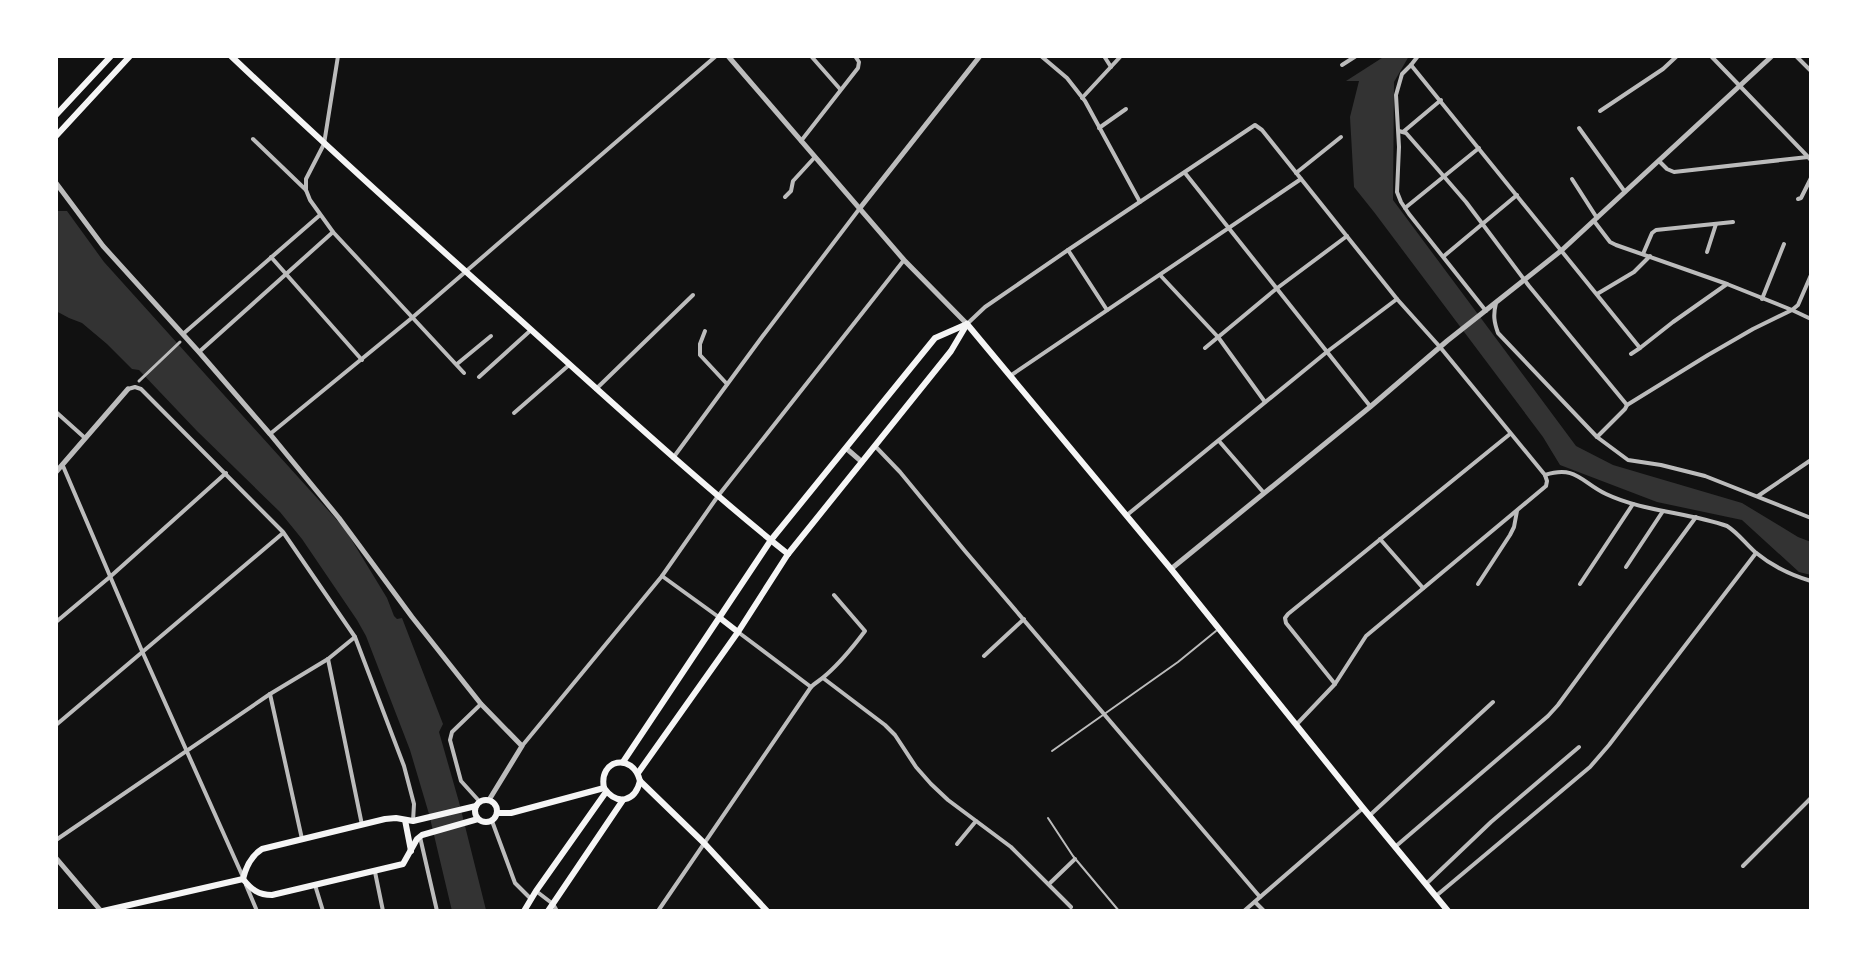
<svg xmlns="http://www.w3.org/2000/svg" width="1867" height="967" viewBox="0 0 1867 967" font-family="'Fira Sans',sans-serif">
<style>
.water{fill:#333}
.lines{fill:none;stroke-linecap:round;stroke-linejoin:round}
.service{stroke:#bcbcbc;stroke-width:2}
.pedestrian{stroke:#bcbcbc;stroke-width:3}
.minor{stroke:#bcbcbc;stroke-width:4}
.tertiary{stroke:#bcbcbc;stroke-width:5}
.secondary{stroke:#f5f5f5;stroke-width:6}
.primary{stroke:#f5f5f5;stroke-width:6}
</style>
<rect width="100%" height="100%" fill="#111"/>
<g class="water">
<polygon points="1385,56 1409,56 1394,82 1393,200 1576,446 1613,465 1742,503 1798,537 1811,542 1811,575 1799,572 1742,520 1657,502 1560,465 1543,437 1374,212 1354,187 1350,117 1359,81 1346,81"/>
<polygon points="56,211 67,211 104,262 345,529 387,598 394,616 397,619 402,618 443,724 439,732 459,802 486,910 492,911 452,911 429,814 410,750 366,636 357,620 302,539 280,512 197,431 139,370 132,369 107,344 82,323 69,318 56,311"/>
</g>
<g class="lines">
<g class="service">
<polyline points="1052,751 1178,662 1216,631"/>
<polyline points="1048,818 1073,856 1119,911"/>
</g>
<polyline class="pedestrian" points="139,381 180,342"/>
<g class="minor">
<polyline points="338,56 324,144 306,179 306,190 310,200 333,232 464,373"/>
<polyline points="811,56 840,89"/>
<polyline points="1041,56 1067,78 1085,101 1140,202"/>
<polyline points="1104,56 1111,67"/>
<polyline points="1711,56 1811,160"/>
<polyline points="1796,56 1811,71"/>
<polyline points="1342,65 1356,56"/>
<polyline points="1411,65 1418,56"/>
<polyline points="1082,98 1121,56"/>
<polyline points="1600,111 1663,69 1677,56"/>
<polyline points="1099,128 1126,109"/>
<polyline points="1579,128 1625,192"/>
<polyline points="1399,131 1406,133 1434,165 1466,202 1529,286 1627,405"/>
<polyline points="1403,132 1441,100"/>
<polyline points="253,139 306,190"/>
<polyline points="801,141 858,68 859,62 855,56"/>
<polyline points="1659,161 1667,169 1674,172 1808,157"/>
<polyline points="1185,173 1370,406"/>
<polyline points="1296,173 1341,137"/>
<polyline points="1572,179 1597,218"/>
<polyline points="785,197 791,191 793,181 815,157"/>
<polyline points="1798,199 1801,198 1811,178"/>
<polyline points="1405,208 1479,148"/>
<polyline points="1594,221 1610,242 1616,245 1727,284 1792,310 1811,319"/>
<polyline points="1068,250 1107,310"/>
<polyline points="1707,252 1716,224"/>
<polyline points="1643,254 1652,233 1656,230 1733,222"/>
<polyline points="1444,256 1517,195"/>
<polyline points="271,257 362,360"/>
<polyline points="1160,275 1218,337 1265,402"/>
<polyline points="1597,294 1634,272 1650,256"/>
<polyline points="1762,299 1784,244"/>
<path d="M1496,303C1493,315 1494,322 1498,333L1597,437L1628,460L1661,465L1705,476L1811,518"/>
<polyline points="1486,311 1409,214 1401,202 1397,192 1399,147 1396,95 1402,74 1411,65 1640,348 1631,354"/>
<polyline points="967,324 985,307 1068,250 1255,125 1262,130 1397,299 1440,347 1545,475"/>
<polyline points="705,331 700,344 700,355 727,384"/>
<polyline points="183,334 320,215"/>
<polyline points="1205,348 1276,289 1347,236"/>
<polyline points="1640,348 1673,322 1727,284"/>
<polyline points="199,352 333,232"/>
<polyline points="457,364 491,336"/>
<polyline points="1010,376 1301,179"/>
<polyline points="479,377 531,330"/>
<polyline points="128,389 135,387 141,389 283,532 355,637 404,766 414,804 413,821"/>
<polyline points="596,389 693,295"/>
<polyline points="56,412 85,438"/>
<polyline points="514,413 569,365"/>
<polyline points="270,434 413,317 716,56"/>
<polyline points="1597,437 1625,409 1627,405 1708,355 1753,329 1792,310 1798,305 1811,275"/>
<polyline points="1219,441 1264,493"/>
<polyline points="875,446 900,472 965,551 1260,897"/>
<polyline points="673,458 762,337 860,208"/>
<polyline points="63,466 142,651 243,877"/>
<path d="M1545,475C1576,465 1581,482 1606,494C1644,512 1688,512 1727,526C1738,533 1745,543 1755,552C1772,566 1790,575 1811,581"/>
<polyline points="1758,496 1811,460"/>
<polyline points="1127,515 1328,351 1397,299"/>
<polyline points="1380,539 1423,588"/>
<polyline points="1626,567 1663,511"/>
<polyline points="662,576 720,618"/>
<polyline points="1478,584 1510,535 1514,527 1517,511"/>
<polyline points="1580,584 1633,504"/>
<polyline points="56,622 111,576 226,473"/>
<polyline points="738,632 811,687"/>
<polyline points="984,656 1024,619"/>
<polyline points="328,659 362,825"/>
<polyline points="823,678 885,725 895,735 916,767 931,784 948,800 1011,847 1071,907"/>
<polyline points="1335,684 1286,623 1285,618 1288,614 1510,434"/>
<polyline points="270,694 302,839"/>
<polyline points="56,725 283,533"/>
<polyline points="1296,725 1335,684 1366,636 1546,486 1547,481 1545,475"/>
<polyline points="522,746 662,576 718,496 904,260"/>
<polyline points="480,802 461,781 450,740 452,732 481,704"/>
<polyline points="1369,816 1493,702"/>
<polyline points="492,821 515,883 531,899"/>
<polyline points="420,837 437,911"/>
<polyline points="56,840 270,694 328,659 355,637"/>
<polyline points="957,844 976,821"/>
<polyline points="1395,847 1548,716 1558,705 1696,517"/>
<polyline points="1743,866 1811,798"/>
<polyline points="375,872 383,911"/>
<polyline points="1049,884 1075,859"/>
<polyline points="1426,884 1491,822 1579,747"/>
<polyline points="246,885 257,911"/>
<polyline points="315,885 323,911"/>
<polyline points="536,891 553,904 557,911"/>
<polyline points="1436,896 1590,767 1609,745 1756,553"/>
<polyline points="1255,902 1264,911"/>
<path d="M658,911L811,687C816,682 821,680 826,675C841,662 853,647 865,631L834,595"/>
<polyline points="1244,911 1363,808"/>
</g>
<g class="tertiary">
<polyline points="728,56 904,260 967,324"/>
<polyline points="56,183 103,246 199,352 270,434 339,518 412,617 481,704 522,746 489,800"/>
<polyline points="860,208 980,56"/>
<polyline points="847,449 862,462"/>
<polyline points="56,472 128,389"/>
<polyline points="1171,569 1370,407 1447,341 1562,250 1772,56"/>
<polyline points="56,858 101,911"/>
</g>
<g class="secondary">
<path d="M231,56C325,145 421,232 518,318C607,398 695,479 788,554"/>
<polyline points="56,115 111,56"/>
<polyline points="56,136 130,56"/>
<polyline points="967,324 1171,569 1363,808 1448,911"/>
<polyline points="720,618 738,632"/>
<polyline points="623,762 771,540 935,338 967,324"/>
<polyline points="638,773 738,632 788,554 951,351 967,324"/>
<polyline points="524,911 536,891 606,792"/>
<polyline points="548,911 623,800"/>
</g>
<g class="primary">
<path d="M604,788C598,759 633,752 640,781L704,843L767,911"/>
<path d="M604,788C617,806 635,802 640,781"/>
<circle cx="486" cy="811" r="11"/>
<polyline points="497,813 511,813 604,788"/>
<polyline points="405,820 411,851"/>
<path d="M243,879C251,889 258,895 272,895L403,864L417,839L422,835L478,819"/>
<path d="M243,879C246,866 251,856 262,849L385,819L396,818L413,821L476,806"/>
<polyline points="103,911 243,879"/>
</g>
</g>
<rect width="1867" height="967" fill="none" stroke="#ffffff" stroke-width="116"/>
</svg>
